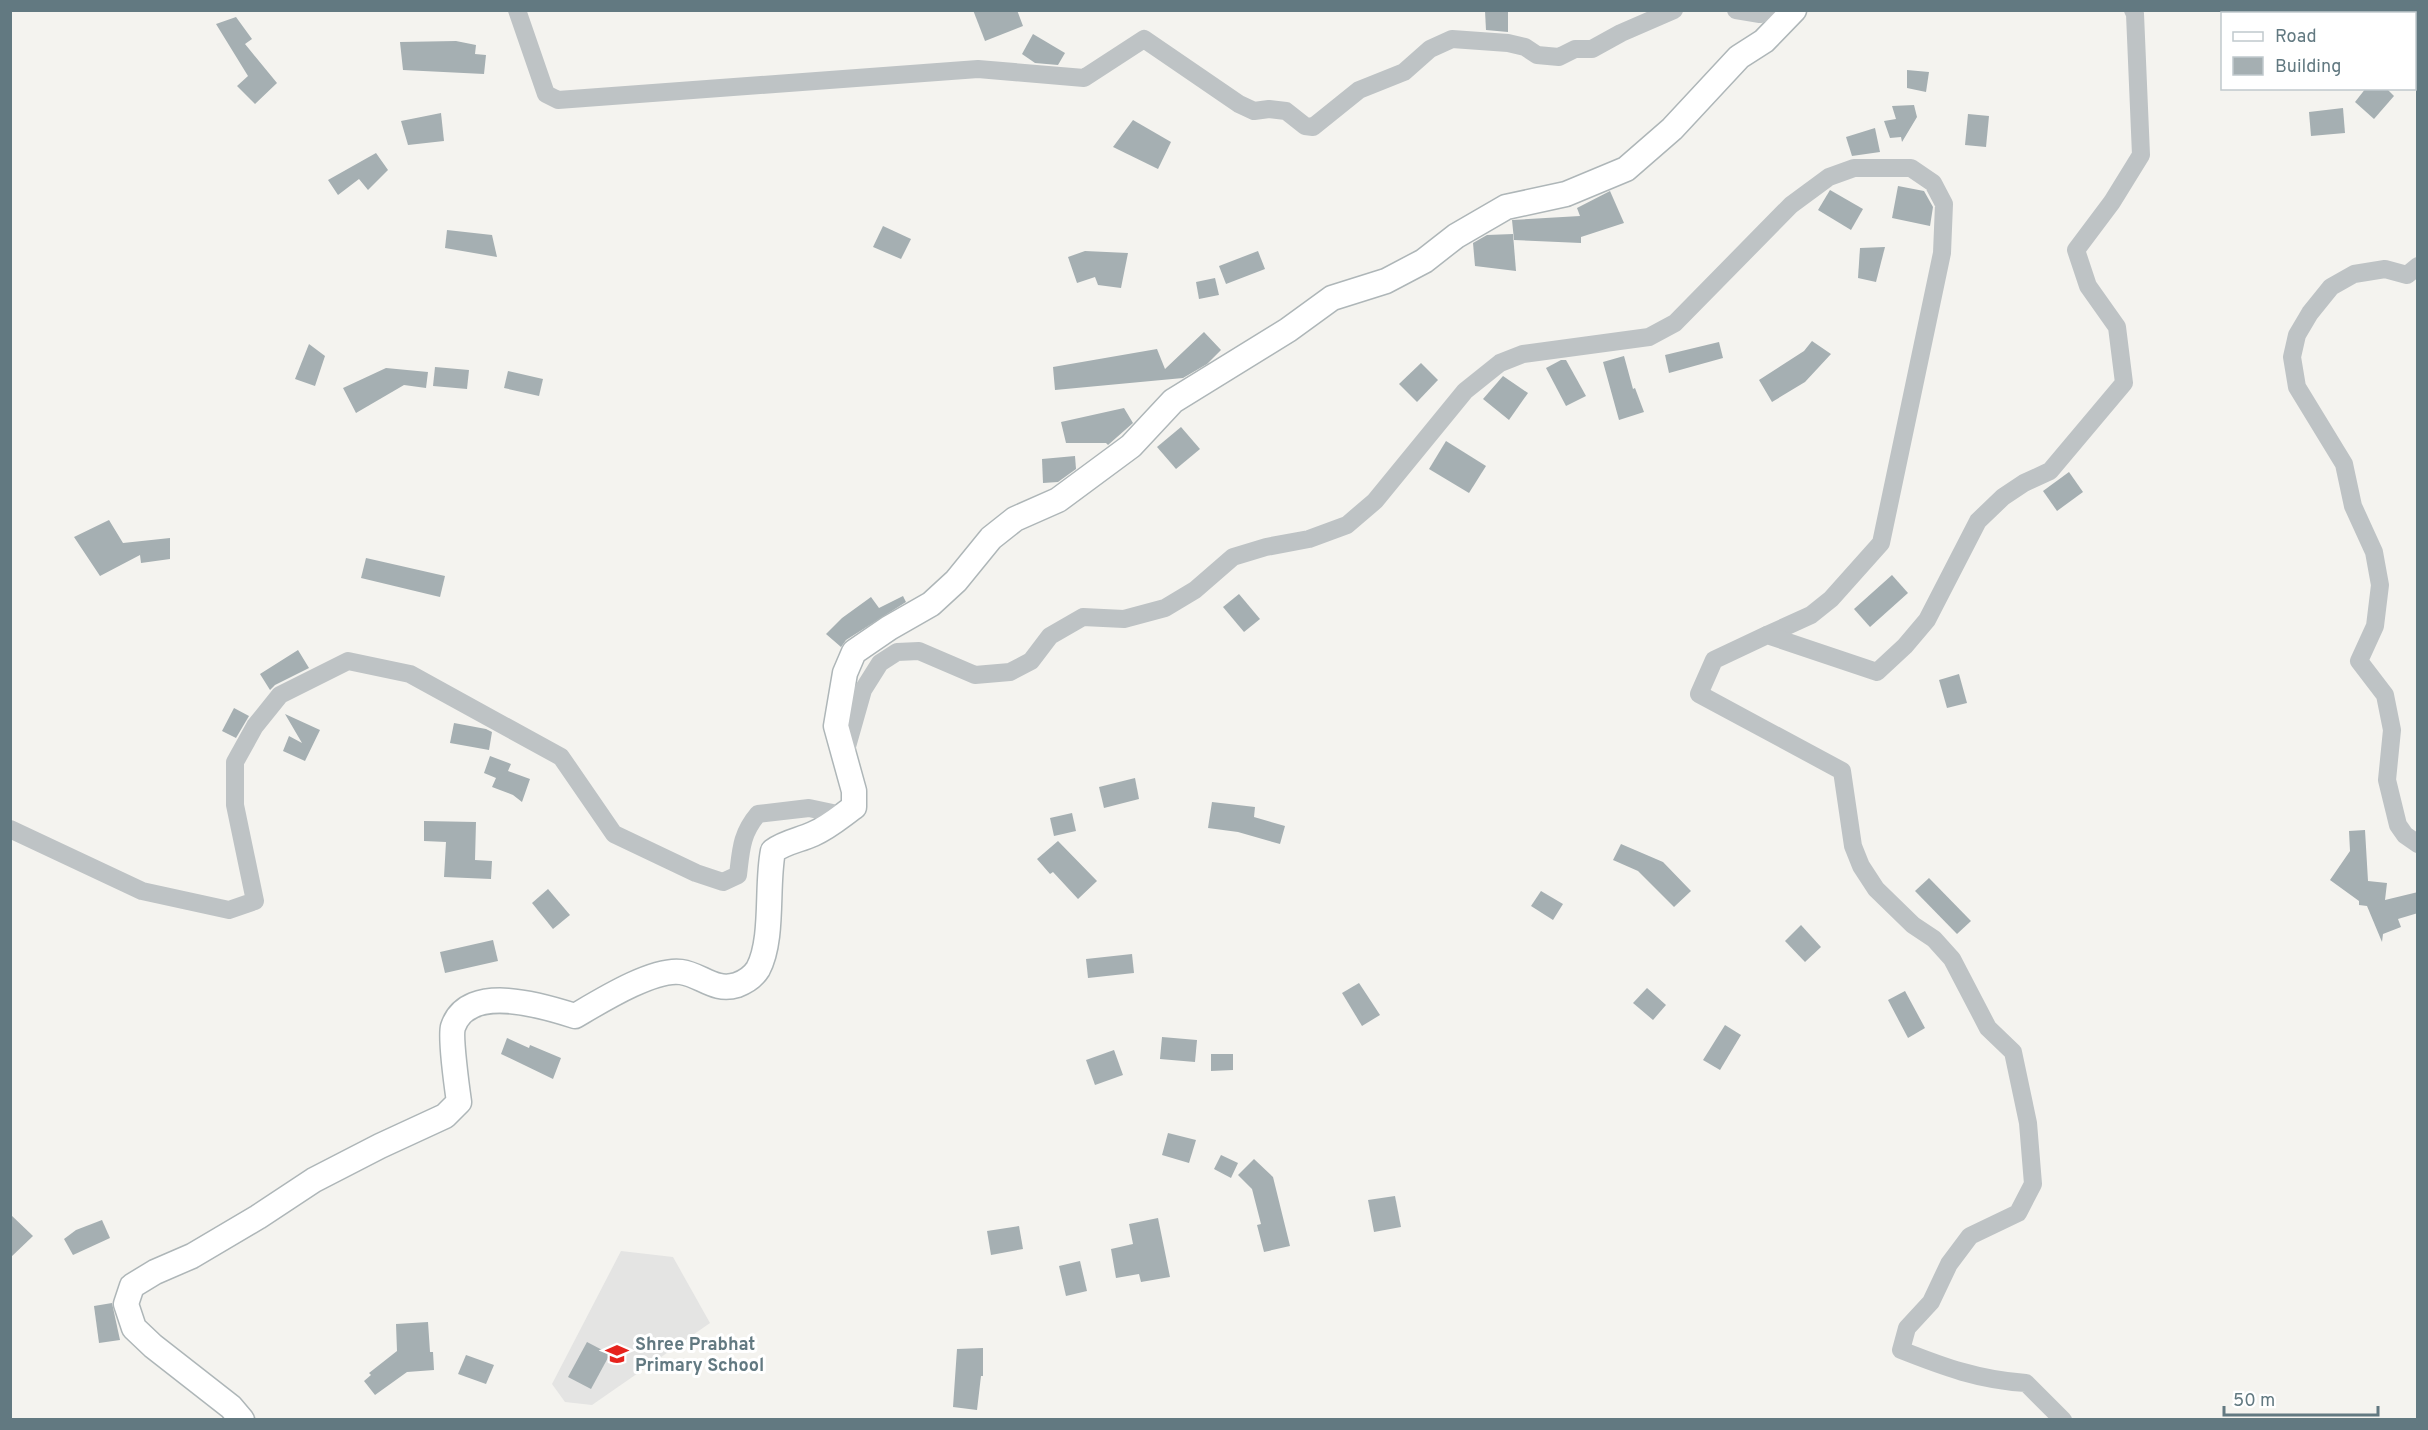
<svg xmlns="http://www.w3.org/2000/svg" width="2428" height="1430" viewBox="0 0 2428 1430" font-family="Overpass,sans-serif">
<style>
.built{fill:#e4e4e3}
.building{fill:#a5afb2}
.lines{fill:none;stroke-linecap:round;stroke-linejoin:round}
.secondary-casing{stroke:#aeb6b8;stroke-width:27}
.minor{stroke:#bec3c5;stroke-width:18}
.secondary{stroke:#fff;stroke-width:24}
.labels{text-anchor:middle;stroke-width:6;stroke-linejoin:round;paint-order:stroke}
.poi-label{font-size:18px;font-weight:bold;fill:#627981;stroke:#fff;text-anchor:start}
</style>
<rect width="100%" height="100%" fill="#f4f3ef"/>
<polygon class="built" points="621,1251 673,1257 710,1323 592,1405 565,1402 552,1384"/>
<g class="building">
<polygon points="973,10 1017,10 1023,26 985,41"/>
<polygon points="1485,11 1508,11 1508,32 1486,30"/>
<polygon points="236,17 252,39 245,44 277,83 255,104 237,86 248,76 216,24"/>
<polygon points="1033,34 1065,53 1058,65 1035,63 1022,54"/>
<polygon points="456,41 476,45 475,54 486,55 484,74 403,70 400,42"/>
<polygon points="1907,70 1929,72 1926,92 1907,88"/>
<polygon points="2366,88 2386,88 2394,96 2374,119 2355,102"/>
<polygon points="1914,105 1917,117 1902,142 1901,137 1890,138 1884,121 1896,119 1892,106"/>
<polygon points="2343,108 2345,133 2311,136 2309,112"/>
<polygon points="441,113 444,141 408,145 401,121"/>
<polygon points="1968,114 1989,116 1986,147 1965,145"/>
<polygon points="1133,120 1171,142 1158,169 1113,147"/>
<polygon points="1875,128 1880,152 1852,156 1846,137"/>
<polygon points="376,153 388,170 368,190 359,179 338,195 328,180"/>
<polygon points="1898,186 1924,191 1933,207 1930,226 1892,218"/>
<polygon points="1830,190 1863,209 1851,230 1818,210"/>
<polygon points="1610,191 1624,223 1581,237 1581,243 1514,240 1512,220 1580,216 1577,208"/>
<polygon points="883,226 911,239 901,259 873,247"/>
<polygon points="447,230 492,235 497,257 445,248"/>
<polygon points="1513,234 1516,271 1475,266 1473,243 1487,235"/>
<polygon points="1885,247 1876,282 1858,278 1860,248"/>
<polygon points="1085,251 1128,253 1121,288 1098,285 1095,277 1077,283 1068,257"/>
<polygon points="1258,251 1265,269 1226,284 1219,266"/>
<polygon points="1215,278 1219,295 1199,299 1196,282"/>
<polygon points="1204,332 1221,350 1207,364 1183,378 1055,390 1053,367 1157,349 1165,369"/>
<polygon points="1812,341 1831,354 1805,382 1772,402 1759,380 1804,351"/>
<polygon points="1719,342 1723,358 1669,373 1665,355"/>
<polygon points="309,344 325,356 315,386 295,379"/>
<polygon points="1624,356 1633,389 1635,388 1644,412 1619,420 1603,362"/>
<polygon points="1561,360 1566,360 1586,396 1566,406 1546,368"/>
<polygon points="1421,363 1438,380 1417,402 1399,384"/>
<polygon points="435,367 469,370 467,389 433,386"/>
<polygon points="386,368 428,372 426,388 404,385 356,413 343,388"/>
<polygon points="508,371 543,379 539,396 504,388"/>
<polygon points="1503,376 1528,393 1509,420 1483,399"/>
<polygon points="1124,408 1133,423 1108,445 1106,443 1066,443 1061,422"/>
<polygon points="1181,427 1200,449 1176,469 1157,447"/>
<polygon points="1446,441 1486,466 1469,493 1429,469"/>
<polygon points="1075,456 1076,469 1058,482 1043,483 1042,459"/>
<polygon points="2069,472 2083,492 2057,511 2043,491"/>
<polygon points="109,520 123,543 170,538 170,559 141,563 140,555 100,576 74,537"/>
<polygon points="366,558 445,576 440,597 361,578"/>
<polygon points="1892,575 1908,593 1870,627 1854,609"/>
<polygon points="1239,594 1260,619 1244,632 1223,607"/>
<polygon points="903,596 906,602 846,640 841,647 826,634 842,618 871,597 879,608"/>
<polygon points="298,650 309,668 275,685 270,690 260,674"/>
<polygon points="1959,674 1967,703 1947,708 1939,680"/>
<polygon points="234,708 249,716 236,738 222,731"/>
<polygon points="285,714 320,730 305,761 283,751 289,736 302,743"/>
<polygon points="454,723 486,729 492,732 489,750 450,743"/>
<polygon points="490,756 511,764 508,771 530,779 522,802 513,795 492,787 496,778 484,773"/>
<polygon points="1135,778 1139,799 1104,808 1099,787"/>
<polygon points="1212,802 1255,807 1254,817 1285,826 1280,844 1238,832 1208,828"/>
<polygon points="1072,813 1076,831 1054,836 1050,818"/>
<polygon points="424,821 476,822 475,860 492,861 491,879 444,877 446,842 424,841"/>
<polygon points="2365,830 2368,881 2387,883 2385,900 2418,892 2418,913 2398,919 2401,927 2383,934 2382,942 2367,906 2359,905 2359,901 2330,880 2350,851 2349,831"/>
<polygon points="1058,841 1097,881 1078,899 1053,872 1050,874 1037,859"/>
<polygon points="1621,844 1663,862 1691,891 1674,907 1638,871 1613,860"/>
<polygon points="1929,878 1971,921 1957,934 1915,891"/>
<polygon points="548,889 570,915 553,929 532,903"/>
<polygon points="1541,891 1563,904 1553,920 1531,906"/>
<polygon points="1801,925 1821,947 1805,962 1785,941"/>
<polygon points="493,940 498,961 445,973 440,952"/>
<polygon points="1132,954 1134,973 1088,978 1086,959"/>
<polygon points="1359,983 1380,1015 1362,1026 1342,993"/>
<polygon points="1647,988 1666,1005 1653,1020 1633,1003"/>
<polygon points="1905,991 1925,1028 1908,1038 1888,1000"/>
<polygon points="1725,1025 1741,1035 1720,1070 1703,1060"/>
<polygon points="1162,1037 1197,1040 1195,1062 1160,1059"/>
<polygon points="507,1038 529,1048 530,1045 561,1058 553,1079 501,1054"/>
<polygon points="1114,1050 1123,1075 1095,1085 1086,1060"/>
<polygon points="1211,1054 1233,1054 1233,1070 1211,1071"/>
<polygon points="1168,1133 1196,1140 1189,1163 1162,1155"/>
<polygon points="1221,1155 1238,1163 1231,1178 1214,1169"/>
<polygon points="1254,1159 1273,1177 1290,1246 1264,1252 1257,1225 1261,1224 1252,1189 1238,1175"/>
<polygon points="1395,1196 1401,1227 1374,1232 1368,1200"/>
<polygon points="10,1214 33,1236 10,1258"/>
<polygon points="1158,1218 1170,1277 1141,1282 1139,1274 1116,1278 1111,1249 1133,1244 1129,1224"/>
<polygon points="102,1220 110,1238 73,1255 64,1239 76,1230"/>
<polygon points="1019,1226 1023,1249 991,1255 987,1231"/>
<polygon points="1080,1261 1087,1291 1066,1296 1059,1266"/>
<polygon points="112,1303 120,1340 99,1343 94,1306"/>
<polygon points="428,1322 430,1352 433,1352 434,1370 407,1372 375,1395 364,1381 371,1375 369,1373 397,1351 396,1324"/>
<polygon points="587,1342 610,1354 591,1389 568,1377"/>
<polygon points="983,1348 983,1376 981,1376 977,1410 953,1407 957,1349"/>
<polygon points="466,1355 494,1365 486,1384 458,1374"/>
</g>
<g class="lines">
<g class="secondary-casing">
<path id="secondary" d="M242,1420L231,1407L153,1346L134,1328L126,1304L132,1286L155,1272L192,1256L258,1217L314,1180L380,1146L445,1116L459,1102C457,1088 450,1037 453,1027C468,982 544,1006 575,1016C599,1002 653,968 681,972C702,975 714,992 737,985C745,982 753,977 758,969C774,939 766,885 773,851C785,842 800,840 813,834C829,827 840,817 854,807V791L836,726L845,673L854,652L889,628L931,604L956,581L991,538L1015,519L1058,500L1131,446L1173,401L1288,330L1332,298L1386,281L1424,261L1456,236L1506,207L1566,194L1626,169L1672,129L1739,57L1764,41L1794,10"/>
</g>
<g class="minor">
<polyline points="517,10 546,94 558,100 978,69 1084,78 1144,39 1239,104 1254,111 1269,109 1286,111 1305,126 1313,127 1359,90 1404,72 1430,49 1452,39 1508,43 1525,47 1537,55 1559,57 1575,49 1592,49 1621,33 1674,10"/>
<polyline points="1736,10 1760,14 1774,10"/>
<polyline points="2418,266 2407,275 2385,269 2354,274 2331,287 2310,313 2297,335 2292,357 2297,387 2344,464 2353,506 2374,552 2380,585 2375,626 2359,661 2385,695 2392,730 2387,780 2398,825 2405,835 2418,844"/>
<polyline points="844,757 863,690 880,663 897,652 919,651 975,675 1010,672 1031,661 1050,636 1083,617 1124,619 1165,608 1195,590 1233,557 1266,547 1309,539 1347,525 1375,501 1465,391 1500,363 1523,354 1649,337 1675,323 1791,205 1829,177 1854,168 1911,168 1933,183 1944,204 1942,253 1881,543 1831,599 1811,615 1767,635"/>
<path d="M10,829L142,891L229,910L255,901L235,805V762L255,726L280,695L348,661L410,674L561,757L614,834L696,873L723,882L738,875C741,850 741,834 758,814L809,808L842,815"/>
<path d="M2063,1420L2026,1383C1979,1380 1944,1367 1901,1350L1907,1328L1931,1302L1949,1264L1970,1236L2018,1213L2033,1184L2028,1123L2013,1052L1988,1028L1952,959L1934,939L1913,925L1876,889L1861,866L1853,846L1842,771L1699,694L1714,660L1767,635L1877,672L1905,646L1927,620L1978,521L2003,497L2024,483L2050,471L2124,383L2117,327L2088,286L2076,250L2112,202L2141,155L2135,14L2133,10"/>
</g>
<use href="#secondary" class="secondary"/>
</g>
<defs>
<g id="school-bare" transform="scale(1.8)"><path d="M0-5L7-2L0 1L-7-2ZM-4 1L0 2.5L4 1V4Q0 6-4 4Z" fill="#e6231d" stroke="#fff" stroke-width="2.5" paint-order="stroke"/></g>
</defs>
<g fill-rule="evenodd">
<use href="#school-bare" x="617" y="1354"/>
</g>
<g class="labels">
<g class="poi-label">
<text x="635" y="1350">Shree Prabhat<tspan x="635" dy="21">Primary School</tspan></text>
</g>
</g>
<rect width="2428" height="1430" fill="none" stroke="#627981" stroke-width="24"/>
<rect x="2221" y="12" width="195" height="78" fill="#ffffff" stroke="#c0c9cd" stroke-width="1.5"/>
<rect x="2233" y="32" width="30" height="9" fill="#ffffff" stroke="#c0c9cd" stroke-width="1.5"/>
<text x="2275" y="42" font-size="18" fill="#627981">Road</text>
<rect x="2233" y="57" width="30" height="18" fill="#a5afb2" stroke="#c0c9cd" stroke-width="1.5"/>
<text x="2275" y="72" font-size="18" fill="#627981">Building</text>
<path d="M2224 1406v9h154v-9" fill="none" stroke="#627981" stroke-width="3"/>
<text x="2233" y="1406" font-size="18" fill="#627981" stroke="#ffffff" stroke-width="4.5" paint-order="stroke">50 m</text>
</svg>
